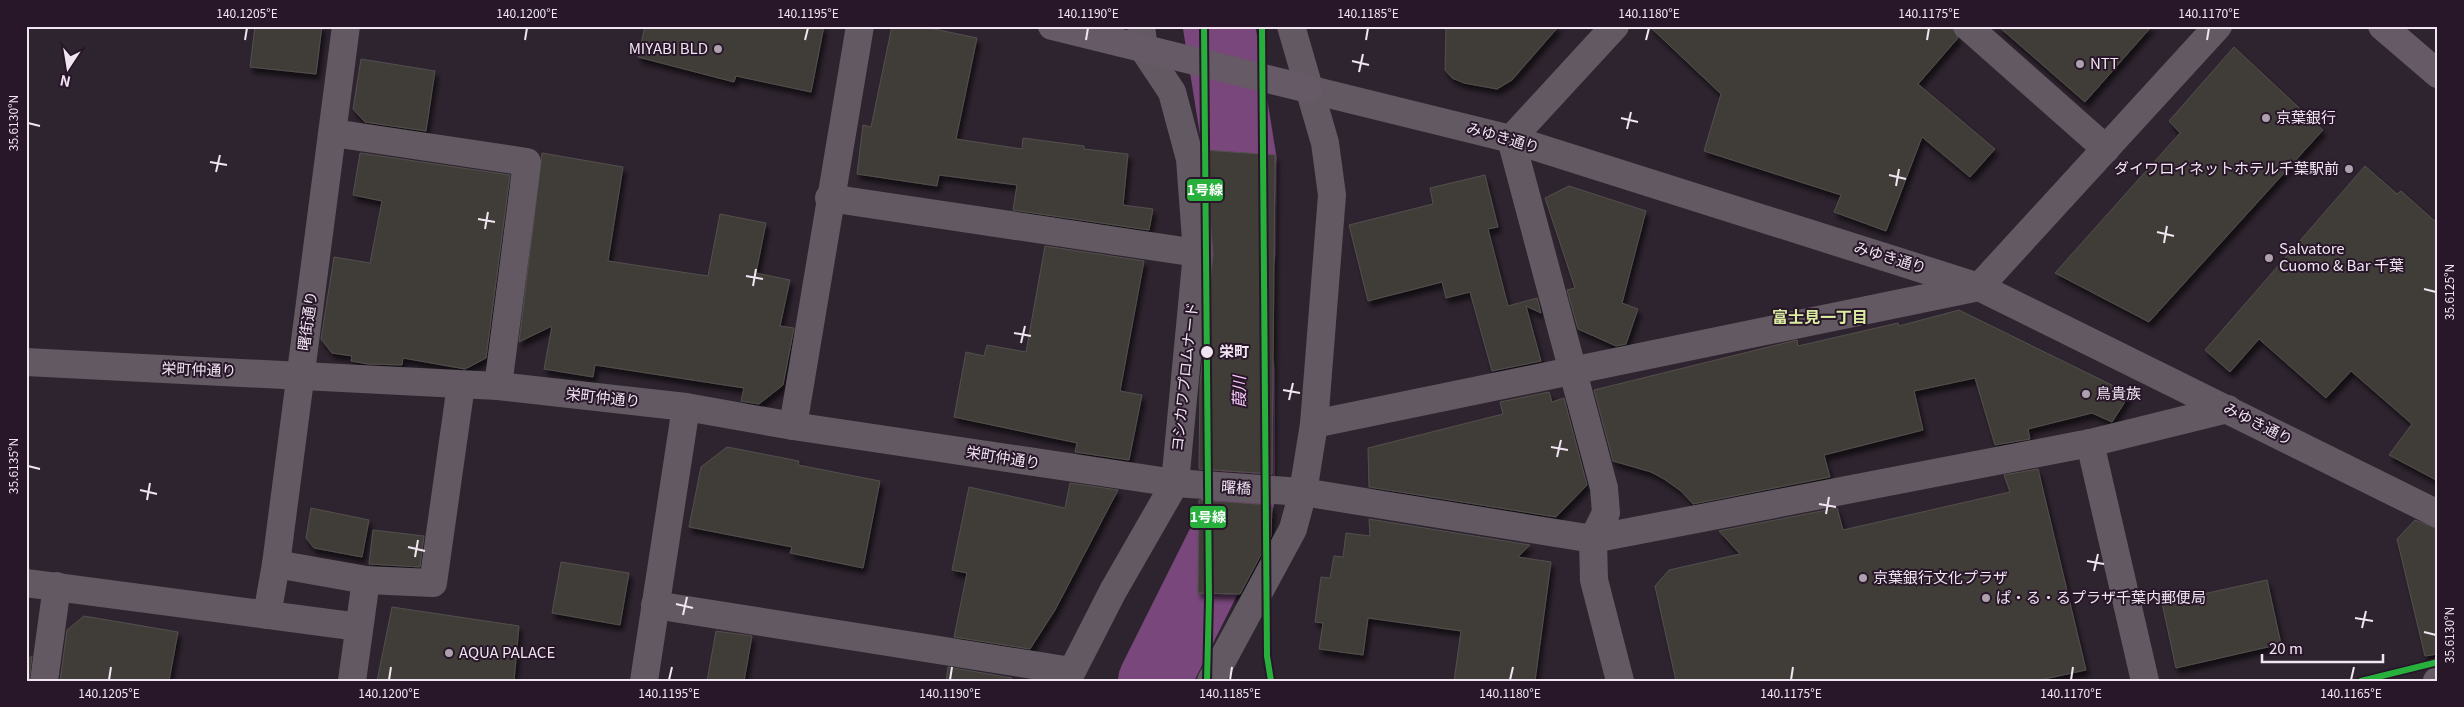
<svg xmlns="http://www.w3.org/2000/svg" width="2464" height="707" viewBox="0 0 2464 707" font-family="Georgia,'Noto Sans JP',serif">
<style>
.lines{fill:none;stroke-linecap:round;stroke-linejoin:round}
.river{stroke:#79477c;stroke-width:72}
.building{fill:#413e37;stroke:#524f4e;filter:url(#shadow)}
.street{stroke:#625962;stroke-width:28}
.secondary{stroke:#655a65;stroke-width:28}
.metro-1-casing{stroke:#281629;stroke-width:10}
.metro-1{stroke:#28b03d;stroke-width:6}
.ticks{fill:none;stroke:#f1e5f2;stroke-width:2}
.poi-dot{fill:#ada1ae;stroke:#281629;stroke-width:2}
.stop-dot{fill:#f1e5f2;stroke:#281629;stroke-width:2}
.labels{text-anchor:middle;stroke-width:4;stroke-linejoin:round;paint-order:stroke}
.poi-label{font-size:15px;fill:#f1e5f2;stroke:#281629;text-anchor:start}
.street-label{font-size:15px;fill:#f1e5f2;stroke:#281629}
.stop-label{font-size:15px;font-weight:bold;fill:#f1e5f2;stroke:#281629;text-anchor:start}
.neighbourhood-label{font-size:16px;font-weight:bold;fill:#daeda1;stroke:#281629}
.water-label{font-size:16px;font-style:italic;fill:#fbcbfd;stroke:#281629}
.line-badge{stroke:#281629;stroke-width:2}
.badge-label{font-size:14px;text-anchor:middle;font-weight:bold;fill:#fff}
.neatline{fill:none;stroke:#f1e5f2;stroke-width:2}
.ticks-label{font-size:12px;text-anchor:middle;fill:#f1e5f2}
</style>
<defs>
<filter id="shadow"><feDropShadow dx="3" dy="5.5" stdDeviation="2.5" flood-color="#0009"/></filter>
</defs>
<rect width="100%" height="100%" fill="#2e242f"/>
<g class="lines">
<g class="river">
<polyline points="1219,26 1241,163 1240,253"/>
<polyline points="1154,681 1232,525 1239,496 1239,370"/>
</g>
</g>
<g class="building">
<polygon points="255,26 322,26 316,74 250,67"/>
<polygon points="645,26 824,26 811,92 736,76 734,82 638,57"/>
<polygon points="892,26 920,26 977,38 956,139 1022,149 1023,138 1084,146 1084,149 1128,154 1123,205 1153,209 1149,230 1013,210 1017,185 939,175 937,186 857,174 863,125 871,127"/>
<polygon points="1446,26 1559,26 1512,80 1497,89 1464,83 1452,78 1445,70"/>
<polygon points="1649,26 1952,26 1958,38 1918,84 1995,149 1970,177 1922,137 1886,231 1834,212 1841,195 1704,151 1721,94"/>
<polygon points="1998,26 2152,26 2085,102"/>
<polygon points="2234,47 2323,130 2149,322 2055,273 2180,133 2169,121"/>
<polygon points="361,59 435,71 426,131 365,122 353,109"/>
<polygon points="1204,150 1275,155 1272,474 1199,469 1200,384 1213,254"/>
<polygon points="360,153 510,175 486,358 465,369 403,358 402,365 368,364 351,361 352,356 332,353 321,339 334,257 370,263 382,201 353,195"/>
<polygon points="542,153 623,167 608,261 708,276 720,214 766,223 756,273 790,280 780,326 794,328 783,385 759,404 741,401 744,388 595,365 593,377 544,369 552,326 519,342"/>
<polygon points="2365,166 2397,194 2401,191 2438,224 2438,481 2389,455 2412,424 2351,371 2326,398 2259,339 2230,372 2205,350"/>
<polygon points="1485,175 1498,227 1488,229 1508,306 1537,298 1541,313 1526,306 1541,361 1492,371 1470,292 1446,298 1442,282 1368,301 1349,225 1433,204 1430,188"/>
<polygon points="1569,186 1646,211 1622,303 1638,309 1626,344 1616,346 1578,329 1567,290 1575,288 1545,198"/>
<polygon points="1045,246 1144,261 1120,391 1142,395 1129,460 1075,452 1077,443 954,417 966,352 984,356 987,345 1026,352"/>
<polygon points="1959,310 2130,394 2112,422 2092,413 2028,429 2030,439 1995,445 1975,378 1914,391 1923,430 1824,455 1830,477 1693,504 1681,491 1664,479 1651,472 1613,461 1594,390 1797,340 1798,346 1898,323 1899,326"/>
<polygon points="1549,392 1552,402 1564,398 1587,485 1556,517 1369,487 1368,448 1503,414 1500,402"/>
<polygon points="727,447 799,461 798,465 880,481 863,568 790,553 792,547 689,527 701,467"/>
<polygon points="2038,469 2086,670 2035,681 1676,681 1655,586 1669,570 1740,554 1719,531 1837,508 1843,530 2010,492 2004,475"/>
<polygon points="1070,483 1118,490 1055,610 1030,649 954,637 967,573 952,570 969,487 1065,508"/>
<polygon points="1199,500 1272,505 1271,536 1240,594 1198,593"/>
<polygon points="311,508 369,520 362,557 314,548 306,538"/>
<polygon points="1369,519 1530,545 1518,557 1551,562 1535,681 1454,681 1461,631 1368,618 1363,655 1319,649 1323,623 1315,622 1321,577 1330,578 1334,556 1343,557 1346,533 1370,536"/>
<polygon points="2415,520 2438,529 2438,654 2425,656 2397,539"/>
<polygon points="373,530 424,536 420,567 369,564"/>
<polygon points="561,562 629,573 620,625 552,613"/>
<polygon points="2267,580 2281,644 2176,668 2162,603"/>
<polygon points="392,607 519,626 514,681 377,681"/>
<polygon points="84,616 178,632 169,681 60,681 67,630"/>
<polygon points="716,631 752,636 744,681 707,681"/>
<polygon points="32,656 29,681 26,681 26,660"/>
<polygon points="948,667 1012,678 1010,681 946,681"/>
</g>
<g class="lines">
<g class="street">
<polyline points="1615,26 1511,139 1604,488 1606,513 1593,539 1594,580 1620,681"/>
<polyline points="1967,26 2106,149"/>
<polyline points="1308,89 1511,139 1979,287 2438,514"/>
<polyline points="333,133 527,162 498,386"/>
<polyline points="829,198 1197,253"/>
<polyline points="26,362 498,386 686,407 793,426 1175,483 1303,492 1593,539 2090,443 2228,409"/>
<polyline points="1314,424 1979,287 2218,26"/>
<polyline points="793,426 860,26"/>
<polyline points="2090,443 2145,681"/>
<polyline points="276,564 366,580 433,583 461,385"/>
<polyline points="26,583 359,627"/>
<polyline points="655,605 1071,671"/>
<polyline points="267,615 276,564 346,26"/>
<polyline points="44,681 57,586"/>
<polyline points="352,681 366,580"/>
<polyline points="644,681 686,407"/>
<polyline points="1067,681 1113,591 1175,483 1197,253 1190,159 1172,92 1144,50 1141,26"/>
<polyline points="1211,681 1293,529 1303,492 1314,424 1332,195 1325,143 1291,26"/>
</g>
<g class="secondary">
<polyline points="1052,26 1308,89"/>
<polyline points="2382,26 2438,74"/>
<polyline points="2437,681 2438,681"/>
</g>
<g class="metro-1-casing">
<g id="metro-1">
<polyline points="1204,26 1209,599 1207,681"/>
<polyline points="1262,26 1267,656 1271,681"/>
<polyline points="2361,681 2438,662"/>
</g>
</g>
<use href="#metro-1" class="metro-1"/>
</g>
<path class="ticks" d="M245,40L247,28M525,40L527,28M805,40L808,28M1086,40L1088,28M1366,40L1368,28M1646,40L1649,28M1927,40L1929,28M2207,40L2209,28M1352,61L1369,65M1359,72L1363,54M1621,118L1638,122M28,123L40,126M1627,129L1631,112M210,162L227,165M216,172L220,155M1889,175L1906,179M1896,186L1899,169M478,219L495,222M485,229L488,212M2157,232L2174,236M2164,243L2167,226M746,276L763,279M753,286L756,269M2424,289L2436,292M1014,333L1031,336M1021,343L1025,326M1283,390L1300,393M1289,400L1293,383M1551,447L1568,450M1557,457L1561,440M28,466L40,469M140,490L157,494M147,500L150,483M1819,504L1836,507M1826,514L1829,497M408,547L425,551M415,557L418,540M2087,561L2104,564M2094,571L2098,554M676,604L693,608M683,615L687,597M2355,618L2373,621M2362,628L2366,611M2424,632L2436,635M109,680L111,667M389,680L391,667M669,680L672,667M950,680L952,667M1230,680L1232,667M1510,680L1513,667M1791,680L1793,667M2071,680L2073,667M2351,680L2354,667"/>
<g class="poi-dot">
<circle cx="718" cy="49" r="5"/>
<circle cx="2080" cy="64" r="5"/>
<circle cx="2266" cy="118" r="5"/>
<circle cx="2349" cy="169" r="5"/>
<circle cx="2269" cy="258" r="5"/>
<circle cx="2086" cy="394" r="5"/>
<circle cx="1863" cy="578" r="5"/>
<circle cx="1986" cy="598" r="5"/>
<circle cx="449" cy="653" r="5"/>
</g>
<circle class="stop-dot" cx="1207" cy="352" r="7"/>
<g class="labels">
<g class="poi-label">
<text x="708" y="54" text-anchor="end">MIYABI BLD</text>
<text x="2090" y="69">NTT</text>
<text x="2276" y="123">京葉銀行</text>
<text x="2339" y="174" text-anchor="end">ダイワロイネットホテル千葉駅前</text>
<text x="2279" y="254">Salvatore<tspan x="2279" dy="17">Cuomo &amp; Bar 千葉</tspan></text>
<text x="2096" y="399">鳥貴族</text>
<text x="1873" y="583">京葉銀行文化プラザ</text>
<text x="1996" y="603">ぱ・る・るプラザ千葉内郵便局</text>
<text x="459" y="658">AQUA PALACE</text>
</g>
<g class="street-label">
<text transform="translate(1503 138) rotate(16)" y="5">みゆき通り</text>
<text transform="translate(1890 258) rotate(17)" y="5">みゆき通り</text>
<text transform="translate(308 321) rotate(-82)" y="5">曙街通り</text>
<text transform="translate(199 370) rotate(2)" y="5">栄町仲通り</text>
<text transform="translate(1185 377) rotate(-84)" y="5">ヨシカワプロムナード</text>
<text transform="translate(603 398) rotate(6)" y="5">栄町仲通り</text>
<text transform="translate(2258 424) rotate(27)" y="5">みゆき通り</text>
<text transform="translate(1003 458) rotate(9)" y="5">栄町仲通り</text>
<text transform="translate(1236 488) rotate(4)" y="5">曙橋</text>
</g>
<g class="stop-label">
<text x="1219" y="357">栄町</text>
</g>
<g class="neighbourhood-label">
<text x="1820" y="323">富士見一丁目</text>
</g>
<g class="water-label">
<text transform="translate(1239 392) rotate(-90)" y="6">葭川</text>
</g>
</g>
<g class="line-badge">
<rect x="1186" y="178" width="38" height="24" rx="5" fill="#28b03d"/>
<rect x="1189" y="505" width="38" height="24" rx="5" fill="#28b03d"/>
</g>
<g class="badge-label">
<text x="1205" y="195">1号線</text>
<text x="1208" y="522">1号線</text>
</g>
<rect width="2464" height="707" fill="none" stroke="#281629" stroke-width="55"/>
<g transform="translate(68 68) rotate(192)" stroke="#281629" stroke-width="4" paint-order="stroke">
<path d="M0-4L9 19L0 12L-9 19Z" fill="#f1e5f2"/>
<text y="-8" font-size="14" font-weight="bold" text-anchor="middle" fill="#f1e5f2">N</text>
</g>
<path d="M2262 654v8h121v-8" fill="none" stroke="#f1e5f2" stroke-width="2.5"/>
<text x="2269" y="654" font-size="15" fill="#f1e5f2" stroke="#281629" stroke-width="4" paint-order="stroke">20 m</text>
<rect x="28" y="28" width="2408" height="652" class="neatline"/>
<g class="ticks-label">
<text x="247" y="18">140.1205°E</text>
<text x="527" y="18">140.1200°E</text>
<text x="808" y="18">140.1195°E</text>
<text x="1088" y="18">140.1190°E</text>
<text x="1368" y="18">140.1185°E</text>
<text x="1649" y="18">140.1180°E</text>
<text x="1929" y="18">140.1175°E</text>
<text x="2209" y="18">140.1170°E</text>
<text transform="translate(14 123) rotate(-90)" y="4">35.6130°N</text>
<text transform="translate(2450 292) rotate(-90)" y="4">35.6125°N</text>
<text transform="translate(14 466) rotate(-90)" y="4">35.6135°N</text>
<text transform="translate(2450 635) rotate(-90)" y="4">35.6130°N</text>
<text x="109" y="698">140.1205°E</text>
<text x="389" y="698">140.1200°E</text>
<text x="669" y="698">140.1195°E</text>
<text x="950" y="698">140.1190°E</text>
<text x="1230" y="698">140.1185°E</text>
<text x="1510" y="698">140.1180°E</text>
<text x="1791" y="698">140.1175°E</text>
<text x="2071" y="698">140.1170°E</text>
<text x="2351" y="698">140.1165°E</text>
</g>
</svg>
